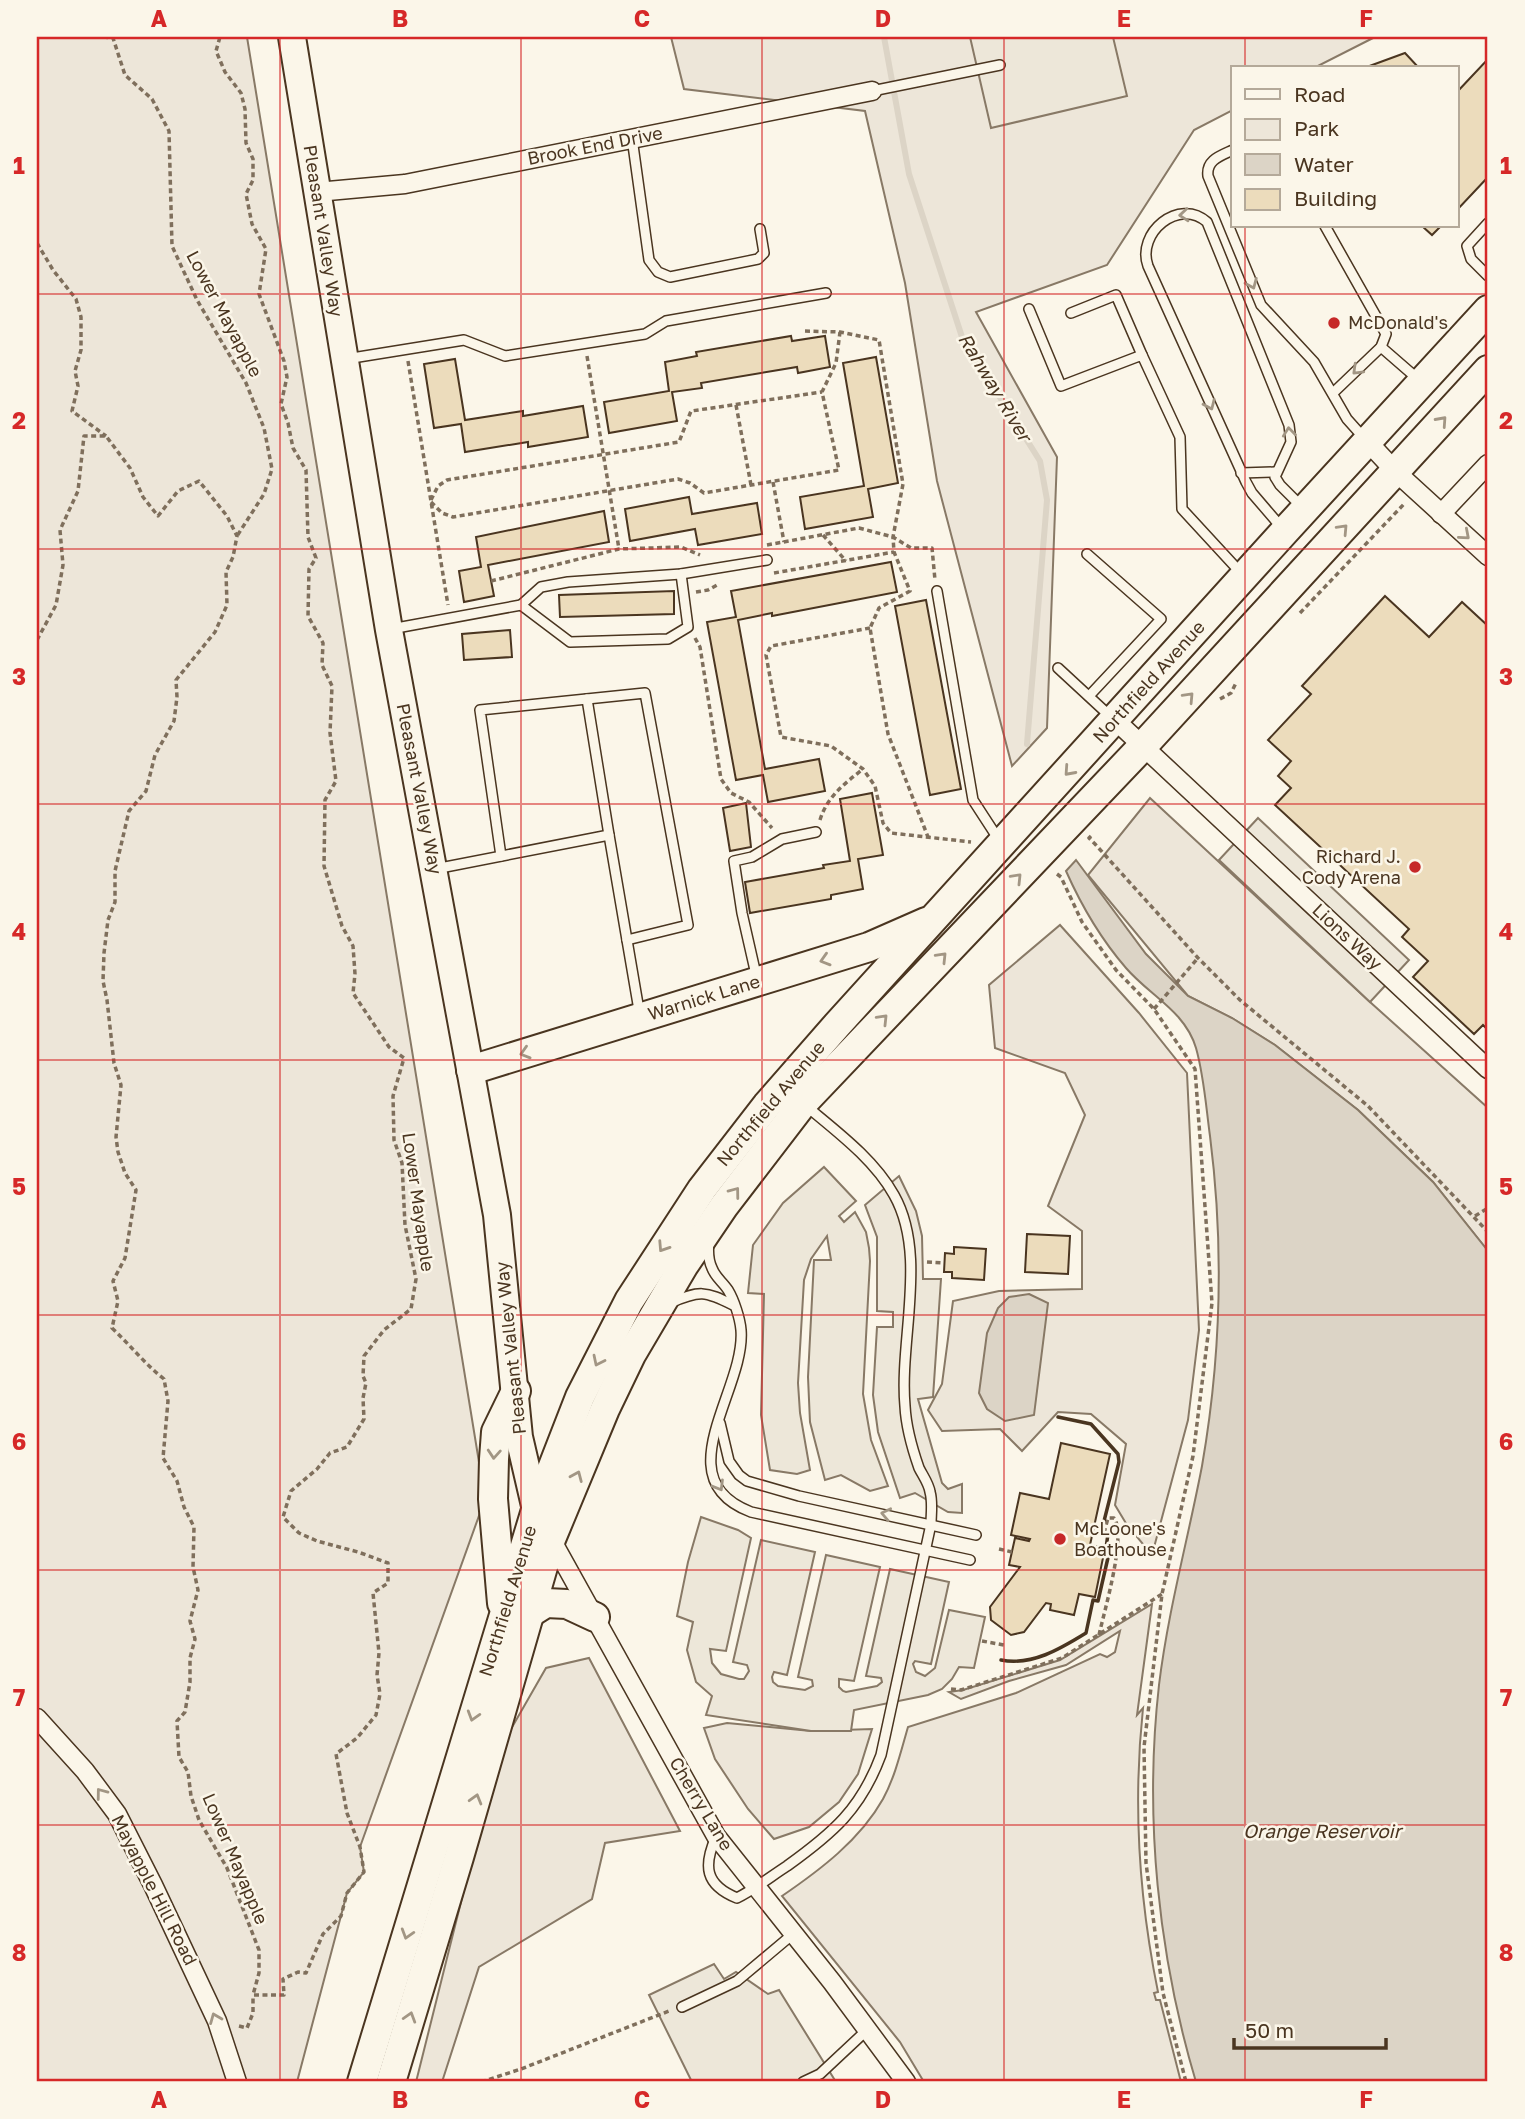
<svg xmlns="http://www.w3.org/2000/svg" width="1525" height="2119" viewBox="0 0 1525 2119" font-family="'Golos Text',sans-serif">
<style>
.green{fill:#ede6d9;stroke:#887966;stroke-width:2}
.parking{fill:#ede7d9;stroke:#887966;stroke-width:2}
.water{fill:#dcd4c6;stroke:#887966;stroke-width:2}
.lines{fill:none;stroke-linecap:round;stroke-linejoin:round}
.stream{stroke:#dcd4c6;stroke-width:6}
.building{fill:#ecdcbc;stroke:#4a3520;stroke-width:2}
.service-casing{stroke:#4a3520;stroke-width:12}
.minor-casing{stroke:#4a3520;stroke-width:21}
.secondary-casing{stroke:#4a3520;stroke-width:30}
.primary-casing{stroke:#4a3520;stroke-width:32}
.path{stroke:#7f6f5c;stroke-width:3.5;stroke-dasharray:5 3.5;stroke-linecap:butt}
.service{stroke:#fbf6e9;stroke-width:9}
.minor{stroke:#fbf6e9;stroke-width:18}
.secondary{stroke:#fbf6e9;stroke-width:26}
.primary{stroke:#fbf6e9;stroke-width:28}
.wall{stroke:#4a3520;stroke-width:3.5}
.oneway{stroke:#a29684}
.grid{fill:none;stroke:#d62828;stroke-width:2;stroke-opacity:0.55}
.poi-dot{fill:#c62828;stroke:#fbf6e9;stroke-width:2.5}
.labels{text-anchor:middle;stroke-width:5;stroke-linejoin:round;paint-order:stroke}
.street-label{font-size:18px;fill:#4a3520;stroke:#fbf6e9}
.poi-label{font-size:18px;fill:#4a3520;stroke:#fbf6e9;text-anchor:start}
.water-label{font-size:19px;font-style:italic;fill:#4a3520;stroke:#fbf6e9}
.neatline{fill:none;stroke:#d62828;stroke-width:2.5}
.grid-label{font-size:23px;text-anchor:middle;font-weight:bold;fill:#d62828}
</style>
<rect width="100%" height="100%" fill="#fbf6e9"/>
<g class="green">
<polygon points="37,37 247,37 485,1499 360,1847 364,1872 347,1893 297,2082 37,2082"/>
<polygon points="671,37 1375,37 1314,68 1233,68 1233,110 1194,130 1107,265 976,312 1057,457 1047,728 1012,766 937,481 905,283 865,111 684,89"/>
<polygon points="1150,798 1370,1002 1488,1108 1488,1251 1433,1182 1358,1110 1275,1045 1232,1018 1188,996 1088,875"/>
<polygon points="1060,925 1139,1013 1187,1073 1199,1330 1188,1420 1152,1555 1127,1525 1115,1505 1126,1444 1091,1414 1058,1412 1022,1451 1000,1429 942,1431 928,1410 942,1384 953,1301 999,1291 1082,1289 1082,1231 1048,1206 1085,1115 1065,1073 995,1048 989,985"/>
<path d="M1152,1604L1137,1715L1143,1708C1133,1802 1139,1899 1158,1992L1154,1993L1156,2000H1160L1181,2082H924L900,2042L782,1896C820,1870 860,1840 883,1799C895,1777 901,1751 908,1727L1016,1693L1100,1654L1107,1657L1115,1652L1120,1631L1066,1665L1009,1681L961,1699L949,1692L963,1690L1060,1660Z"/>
<polygon points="589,1658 680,1831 605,1843 592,1899 479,1967 442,2082 416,2082 499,1750 546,1668"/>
<polygon points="727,1723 811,1731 872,1729 858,1774 839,1802 809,1827 774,1839 748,1809 715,1759 704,1728"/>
</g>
<g class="parking">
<polygon points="970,37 1113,37 1127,96 991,128"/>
<polygon points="1258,818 1409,960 1370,1002 1219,860"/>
<polygon points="824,1167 856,1201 839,1216 844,1222 855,1212 866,1232 869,1248 870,1261 863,1394 871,1440 888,1486 870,1491 841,1475 825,1480 810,1422 808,1377 814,1260 831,1260 827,1236 811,1259 804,1280 798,1383 800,1413 810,1470 797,1474 770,1470 761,1415 764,1294 748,1293 753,1245 783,1203"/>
<polygon points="899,1176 916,1211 922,1236 923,1279 941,1279 933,1397 918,1399 942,1483 948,1489 962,1484 962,1513 948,1512 915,1493 900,1498 878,1432 873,1395 877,1327 893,1327 893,1312 877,1311 877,1237 865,1205"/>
<polygon points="701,1517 738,1530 751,1538 726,1651 710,1649 712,1663 721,1674 739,1679 744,1679 749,1671 747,1665 733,1662 761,1540 815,1552 787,1675 774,1672 772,1677 773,1682 778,1686 805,1690 813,1686 812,1680 798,1677 826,1555 880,1567 854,1681 839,1679 839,1687 843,1691 846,1692 877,1686 882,1682 881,1678 866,1676 890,1569 949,1582 931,1664 915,1661 913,1664 916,1672 925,1676 935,1668 949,1610 985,1617 974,1668 959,1667 952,1679 942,1689 928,1695 854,1710 851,1731 811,1731 706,1715 712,1696 696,1682 687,1650 693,1622 677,1616 688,1562"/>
<polygon points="714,1964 724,1979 736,1972 768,1994 779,1990 836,2082 692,2082 649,1995"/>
</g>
<g class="water">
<path d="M1076,860L1146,954L1188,996L1232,1018L1275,1045L1358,1110L1433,1182L1488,1251V2082H1196C1158,1955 1144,1817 1159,1685C1168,1611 1188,1539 1202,1466C1221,1357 1224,1246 1210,1136C1206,1107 1204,1076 1196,1048C1185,1011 1150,996 1126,968C1100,938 1082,907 1066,871Z"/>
<polygon points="1029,1294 1048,1303 1034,1415 1005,1421 987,1409 979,1393 987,1333 998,1308 1009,1297"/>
</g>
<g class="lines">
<polyline class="stream" points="884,37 909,174 962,337 1040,461 1047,500 1027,744"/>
</g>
<g class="building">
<polygon points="1405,53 1419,68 1364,68"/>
<polygon points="1488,59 1488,177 1457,210 1457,92"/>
<polygon points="1422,226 1441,226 1432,235"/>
<polygon points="791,336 792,341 825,336 830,367 798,373 797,367 701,383 702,388 672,392 677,421 609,433 604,402 669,391 665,362 697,356 696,352"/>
<polygon points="876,357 898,483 868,489 873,517 805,529 800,497 864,486 843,363"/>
<polygon points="455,359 465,420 523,411 523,416 583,406 588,437 528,447 528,442 465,452 461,424 434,428 424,364"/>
<polygon points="689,497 692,514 757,503 762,534 698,545 695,529 630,541 625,509"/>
<polygon points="604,511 609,542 488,565 494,596 464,602 459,571 481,567 476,537"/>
<polygon points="891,562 897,592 772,616 772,613 738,620 765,769 819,759 825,791 768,802 763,775 736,780 707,622 736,617 731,591"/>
<polygon points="674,591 674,614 560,617 559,595"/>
<polygon points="1385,596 1429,637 1462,602 1488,626 1488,1030 1483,1025 1474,1034 1413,977 1428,961 1402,937 1409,929 1275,805 1291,788 1278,776 1291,761 1268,740 1311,694 1302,686"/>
<polygon points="926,600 961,789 930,795 895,606"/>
<polygon points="510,630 512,657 464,660 462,634"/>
<polygon points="872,793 883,855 858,859 863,889 831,895 831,899 750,913 745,882 824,868 823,865 850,861 840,799"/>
<polygon points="746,803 751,847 730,851 723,808"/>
<polygon points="1027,1234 1070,1236 1068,1274 1025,1272"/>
<polygon points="954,1247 986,1249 984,1280 952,1278 952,1272 944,1272 945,1253 954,1254"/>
<polygon points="1061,1443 1110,1454 1090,1545 1105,1548 1095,1597 1079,1594 1074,1615 1050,1610 1051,1604 1046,1603 1024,1632 1011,1635 991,1620 990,1607 1020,1567 1009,1565 1015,1538 1029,1541 1030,1539 1011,1535 1020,1493 1049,1499"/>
</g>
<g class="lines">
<g class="service-casing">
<g id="service">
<polyline points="872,91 1000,65"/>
<polyline points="632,138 649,260 658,272 670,277 758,259 764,253 760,229"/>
<path d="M1233,150C1220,156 1206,160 1208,176L1261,305L1314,362L1347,419L1364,438"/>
<polyline points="1488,223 1467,246 1471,259 1488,276"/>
<polyline points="1325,226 1386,334 1381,347 1333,393"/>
<polyline points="1029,309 1061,386 1142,355 1180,437 1182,509 1241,573"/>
<polyline points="1071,313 1116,295 1142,355"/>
<polyline points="1381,347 1419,380"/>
<polyline points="346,359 464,340 505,356 645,334 666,321 826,293"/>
<polyline points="1241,473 1275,472"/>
<path d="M1282,528L1252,493L1246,482L1148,266C1136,233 1179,197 1207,222L1289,425L1291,442L1275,477L1280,485L1303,508"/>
<polyline points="1087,554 1161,619 1089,696"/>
<polyline points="937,591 973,800 999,840"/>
<polyline points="521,605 570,642 668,639 688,627 681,574"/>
<polyline points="391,629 521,605 541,587 568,582 681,574 767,560"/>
<polyline points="1058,668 1111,717"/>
<polyline points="587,699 609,835"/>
<polyline points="501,856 480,710 645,693 688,925 627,940"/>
<polyline points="435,869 609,835 640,1016"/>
<polyline points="757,979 742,913 734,861 752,857 782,839 816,832"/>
<path d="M709,1241C708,1250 708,1260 712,1268C715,1277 723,1282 728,1290C734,1300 740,1318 741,1330C746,1390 664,1479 751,1512L970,1560"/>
<path d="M670,1303C700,1290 705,1291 733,1305"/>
<polyline points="720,1423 729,1461 739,1475 747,1481 799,1496 976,1535"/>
<path d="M716,1837C703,1866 705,1885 737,1898C755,1889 770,1877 787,1866C833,1833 861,1809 881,1755L931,1524C931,1514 933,1502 930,1492C929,1484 923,1476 919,1468C912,1448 906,1427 905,1406C899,1340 928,1255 894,1195C874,1159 836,1131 805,1105"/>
<polyline points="682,2007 737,1981 793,1934"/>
<polyline points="803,2082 820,2074 867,2030"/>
</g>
</g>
<g class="minor-casing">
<g id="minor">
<polyline points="317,192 405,184 872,91"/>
<polyline points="1367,441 1396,472 1488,556"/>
<polyline points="1441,514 1488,464"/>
<polyline points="1115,720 1488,1069"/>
<polyline points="551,1539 716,1836 832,1982 906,2082"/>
<polyline points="37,1718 85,1771 117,1814 153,1885 217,2021 237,2082"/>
</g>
</g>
<g class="secondary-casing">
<polyline id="secondary" points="292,37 389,630 497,1215 519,1437 536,1510 542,1522"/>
</g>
<g class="primary-casing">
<g id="primary">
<polyline points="471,1070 869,947 926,922"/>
<polyline points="502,1603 493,1499 494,1459 496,1432 516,1391"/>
<polyline points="530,1613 546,1603 567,1604 595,1617"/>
<polyline points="362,2082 536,1510 580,1397 629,1301 702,1189 767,1105 837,1025 1285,531 1488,310"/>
<polyline points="391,2082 459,1857 551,1539 605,1409 631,1355 684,1265 724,1206 803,1103 1142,747 1488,370"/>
</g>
</g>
<g class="path">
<polyline points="103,37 113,38 125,75 152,99 169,131 172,246 197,300 246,383 264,428 272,469 264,494 237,536"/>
<polyline points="37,243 53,270 76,299 81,317 81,350 75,371 78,386 72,411 106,436"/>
<polyline points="805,331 840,332 879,340 903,484 893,537 894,552 910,591 879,608 870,628 888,734 928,837"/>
<polyline points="587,356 619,549"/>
<polyline points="408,361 448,605"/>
<polyline points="736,405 751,485"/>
<polyline points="773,482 784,542"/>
<polyline points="431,500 438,486 447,480 679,442 691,411 822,392"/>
<polyline points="431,502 442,513 453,517 678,479 690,483 704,493 839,470 822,392 836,363 840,332"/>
<polyline points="823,535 846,561"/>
<polyline points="767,545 859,528 893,537 911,548 932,548 935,580"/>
<polyline points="774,573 894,552"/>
<polyline points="491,581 619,549 681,547 700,555"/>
<polyline points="696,592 708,590 719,584"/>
<polyline points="1300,613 1404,504"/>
<polyline points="870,628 771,646 766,655 781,737 831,746 863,769 875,786 883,823 891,833 971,842"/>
<polyline points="695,638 700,647 721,779 731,793 749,802 772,828"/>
<path d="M37,640L56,605L63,565L60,530L78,491L84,436H106L130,468L143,497L158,516L178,491L199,481L227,516L237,536L233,557L226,572L227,605L215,632L176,680L177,697L174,721L155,755L146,791L129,811L115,871V902L108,920L104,953L103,981L107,1000L114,1063L121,1085L116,1137L118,1152L125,1173L136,1190L125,1258L113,1281L118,1301L112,1328C130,1345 145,1364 164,1379L168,1401L163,1458L177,1481L184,1507L194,1527L193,1567L198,1590L190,1621L195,1639L190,1658V1682L185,1712L177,1721L179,1757L188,1772L191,1796L199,1820L227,1868L259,1950V1973L253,1995H284L283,1979L298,1972L306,1973L323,1934L341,1916L347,1893L364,1872L360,1847L347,1813L336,1754L357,1738L376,1715L380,1694L377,1675L379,1653L373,1593L388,1583V1563L358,1552L317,1541L299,1533L283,1517L291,1491L317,1469L330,1453L347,1447L364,1419L363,1398L366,1383L363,1376L364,1356L384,1330L411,1309L416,1279L405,1225L402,1163L394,1140L393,1096L404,1058L389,1047L353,993L355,974L353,946L342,926L324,866L325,800L336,781L330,733L332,686L322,665L323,643L308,616L309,569L316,558L308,537L306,470L293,448L288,423L281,404L287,377L284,361L259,294L266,249L252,224L246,194L253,180V159L246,143L245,109L241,93L225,72L216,51L220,37"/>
<polyline points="1220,699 1231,693 1236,683"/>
<path d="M820,820C827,797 844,784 863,769"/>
<polyline points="1091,836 1089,838 1095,844 1198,958 1240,1000 1368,1106 1488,1232"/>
<polyline points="1057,874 1061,877 1082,922 1116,970 1154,1009 1195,1069 1212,1303 1193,1456 1162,1594 1144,1747 1146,1863 1163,1993 1186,2082"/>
<polyline points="1154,1009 1198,958"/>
<polyline points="1475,1216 1488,1208"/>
<polyline points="927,1262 944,1263"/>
<polyline points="999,1549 1012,1552"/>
<path d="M1099,1635C1104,1612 1127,1535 1114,1518H1108L1104,1533"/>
<polyline points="982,1641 1004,1645"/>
<polyline points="951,1689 961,1690 1062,1658 1162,1594"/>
<polyline points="239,2026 247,2028 253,2013 253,1996"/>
<polyline points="481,2082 521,2069 669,2011"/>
</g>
<use href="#service" class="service"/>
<use href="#minor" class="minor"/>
<use href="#secondary" class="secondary"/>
<use href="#primary" class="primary"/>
<g class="wall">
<polyline points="1058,1417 1091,1424 1118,1454 1119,1462 1101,1533"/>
<path d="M1001,1660C1032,1666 1060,1649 1086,1633L1093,1600L1098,1601L1110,1549L1106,1548L1108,1534"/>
</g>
</g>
<defs><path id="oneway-chevron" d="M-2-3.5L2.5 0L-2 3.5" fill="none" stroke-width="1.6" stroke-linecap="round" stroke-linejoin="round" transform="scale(1.75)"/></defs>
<g class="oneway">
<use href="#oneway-chevron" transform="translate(1184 215) rotate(175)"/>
<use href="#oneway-chevron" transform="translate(1252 284) rotate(67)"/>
<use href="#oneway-chevron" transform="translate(1357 370) rotate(136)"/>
<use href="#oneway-chevron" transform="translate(1210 405) rotate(66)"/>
<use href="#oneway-chevron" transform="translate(1442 421) rotate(-48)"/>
<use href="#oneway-chevron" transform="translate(1289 432) rotate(-96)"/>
<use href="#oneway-chevron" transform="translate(1343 529) rotate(-47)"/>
<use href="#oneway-chevron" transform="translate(1465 535) rotate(41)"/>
<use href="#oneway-chevron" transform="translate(1189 697) rotate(-47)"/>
<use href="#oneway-chevron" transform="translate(1069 771) rotate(132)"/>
<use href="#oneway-chevron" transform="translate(1017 878) rotate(-46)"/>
<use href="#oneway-chevron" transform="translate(942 957) rotate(-46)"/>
<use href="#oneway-chevron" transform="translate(825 960) rotate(163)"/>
<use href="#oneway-chevron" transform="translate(883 1019) rotate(-46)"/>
<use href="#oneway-chevron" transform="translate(525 1053) rotate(163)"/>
<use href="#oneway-chevron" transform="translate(735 1192) rotate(-53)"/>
<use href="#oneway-chevron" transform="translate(663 1247) rotate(123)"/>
<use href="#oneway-chevron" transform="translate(598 1361) rotate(116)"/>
<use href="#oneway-chevron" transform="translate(494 1454) rotate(94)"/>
<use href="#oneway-chevron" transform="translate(577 1476) rotate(-67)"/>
<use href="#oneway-chevron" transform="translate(719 1486) rotate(59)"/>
<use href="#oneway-chevron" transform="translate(886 1514) rotate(-168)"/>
<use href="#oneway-chevron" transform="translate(473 1716) rotate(107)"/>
<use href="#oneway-chevron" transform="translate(101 1793) rotate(-127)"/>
<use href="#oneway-chevron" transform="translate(476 1799) rotate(-74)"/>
<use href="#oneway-chevron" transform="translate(407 1934) rotate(107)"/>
<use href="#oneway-chevron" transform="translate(410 2017) rotate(-73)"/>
<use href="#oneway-chevron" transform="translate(215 2018) rotate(-112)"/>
</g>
<path class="grid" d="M280,37V2082M521,37V2082M762,37V2082M1004,37V2082M1245,37V68M1245,226V2082M37,294H1488M37,549H1488M37,804H1488M37,1060H1488M37,1315H1488M37,1570H1488M37,1825H1488"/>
<g class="poi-dot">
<circle cx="1334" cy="323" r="7"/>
<circle cx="1415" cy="867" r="7"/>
<circle cx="1060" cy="1539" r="7"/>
</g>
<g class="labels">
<g class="street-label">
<text transform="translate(595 146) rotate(-11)" y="6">Brook End Drive</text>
<text transform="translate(323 231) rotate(81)" y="6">Pleasant Valley Way</text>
<text transform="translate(224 314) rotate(62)" y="6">Lower Mayapple</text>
<text transform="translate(1149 682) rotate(-48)" y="6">Northfield Avenue</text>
<text transform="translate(419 789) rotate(79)" y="6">Pleasant Valley Way</text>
<text transform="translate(1347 937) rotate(43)" y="6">Lions Way</text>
<text transform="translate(704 998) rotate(-17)" y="6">Warnick Lane</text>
<text transform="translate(771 1104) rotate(-50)" y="6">Northfield Avenue</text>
<text transform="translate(418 1202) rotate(82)" y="6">Lower Mayapple</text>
<text transform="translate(511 1348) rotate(-96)" y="6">Pleasant Valley Way</text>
<text transform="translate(508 1601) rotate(-73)" y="6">Northfield Avenue</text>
<text transform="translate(701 1804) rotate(59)" y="6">Cherry Lane</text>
<text transform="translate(235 1859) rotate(67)" y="6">Lower Mayapple</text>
<text transform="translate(154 1890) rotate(63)" y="6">Mayapple Hill Road</text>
</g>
<g class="poi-label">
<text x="1348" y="329">McDonald's</text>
<text x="1401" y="863" text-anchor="end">Richard J.<tspan x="1401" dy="21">Cody Arena</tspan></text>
<text x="1074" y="1535">McLoone's<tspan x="1074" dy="21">Boathouse</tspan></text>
</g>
<g class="water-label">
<text transform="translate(995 387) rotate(59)" y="7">Rahway River</text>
<text x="1322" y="1838">Orange Reservoir</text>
</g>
</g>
<rect width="1525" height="2119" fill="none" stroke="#fbf6e9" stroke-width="77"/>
<rect x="1231" y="66" width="228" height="161" fill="#fbf6e9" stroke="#b4a999" stroke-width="2"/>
<rect x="1245" y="89" width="35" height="10" fill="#fbf6e9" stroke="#b4a999" stroke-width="2"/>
<text x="1294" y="102" font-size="21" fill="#4a3520">Road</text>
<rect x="1245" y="119" width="35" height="21" fill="#ede6d9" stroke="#b4a999" stroke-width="2"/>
<text x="1294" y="136" font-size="21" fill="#4a3520">Park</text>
<rect x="1245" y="154" width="35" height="21" fill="#dcd4c6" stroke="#b4a999" stroke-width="2"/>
<text x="1294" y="172" font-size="21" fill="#4a3520">Water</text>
<rect x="1245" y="189" width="35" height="21" fill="#ecdcbc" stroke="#b4a999" stroke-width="2"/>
<text x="1294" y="206" font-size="21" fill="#4a3520">Building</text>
<path d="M1234 2038v10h152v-10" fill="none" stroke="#4a3520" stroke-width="3.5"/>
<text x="1245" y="2038" font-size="21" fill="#4a3520" stroke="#fbf6e9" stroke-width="5" paint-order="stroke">50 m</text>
<rect x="38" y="38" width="1448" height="2042" class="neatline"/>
<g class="grid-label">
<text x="159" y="27">A</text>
<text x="400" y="27">B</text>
<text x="642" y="27">C</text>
<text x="883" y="27">D</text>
<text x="1124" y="27">E</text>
<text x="1366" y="27">F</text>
<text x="19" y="174">1</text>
<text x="1506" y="174">1</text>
<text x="19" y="429">2</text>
<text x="1506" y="429">2</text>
<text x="19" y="685">3</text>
<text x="1506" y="685">3</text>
<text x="19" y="940">4</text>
<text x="1506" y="940">4</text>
<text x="19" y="1195">5</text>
<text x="1506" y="1195">5</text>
<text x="19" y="1450">6</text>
<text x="1506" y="1450">6</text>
<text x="19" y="1706">7</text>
<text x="1506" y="1706">7</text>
<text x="19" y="1961">8</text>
<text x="1506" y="1961">8</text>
<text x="159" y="2108">A</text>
<text x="400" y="2108">B</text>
<text x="642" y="2108">C</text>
<text x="883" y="2108">D</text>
<text x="1124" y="2108">E</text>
<text x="1366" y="2108">F</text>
</g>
</svg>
